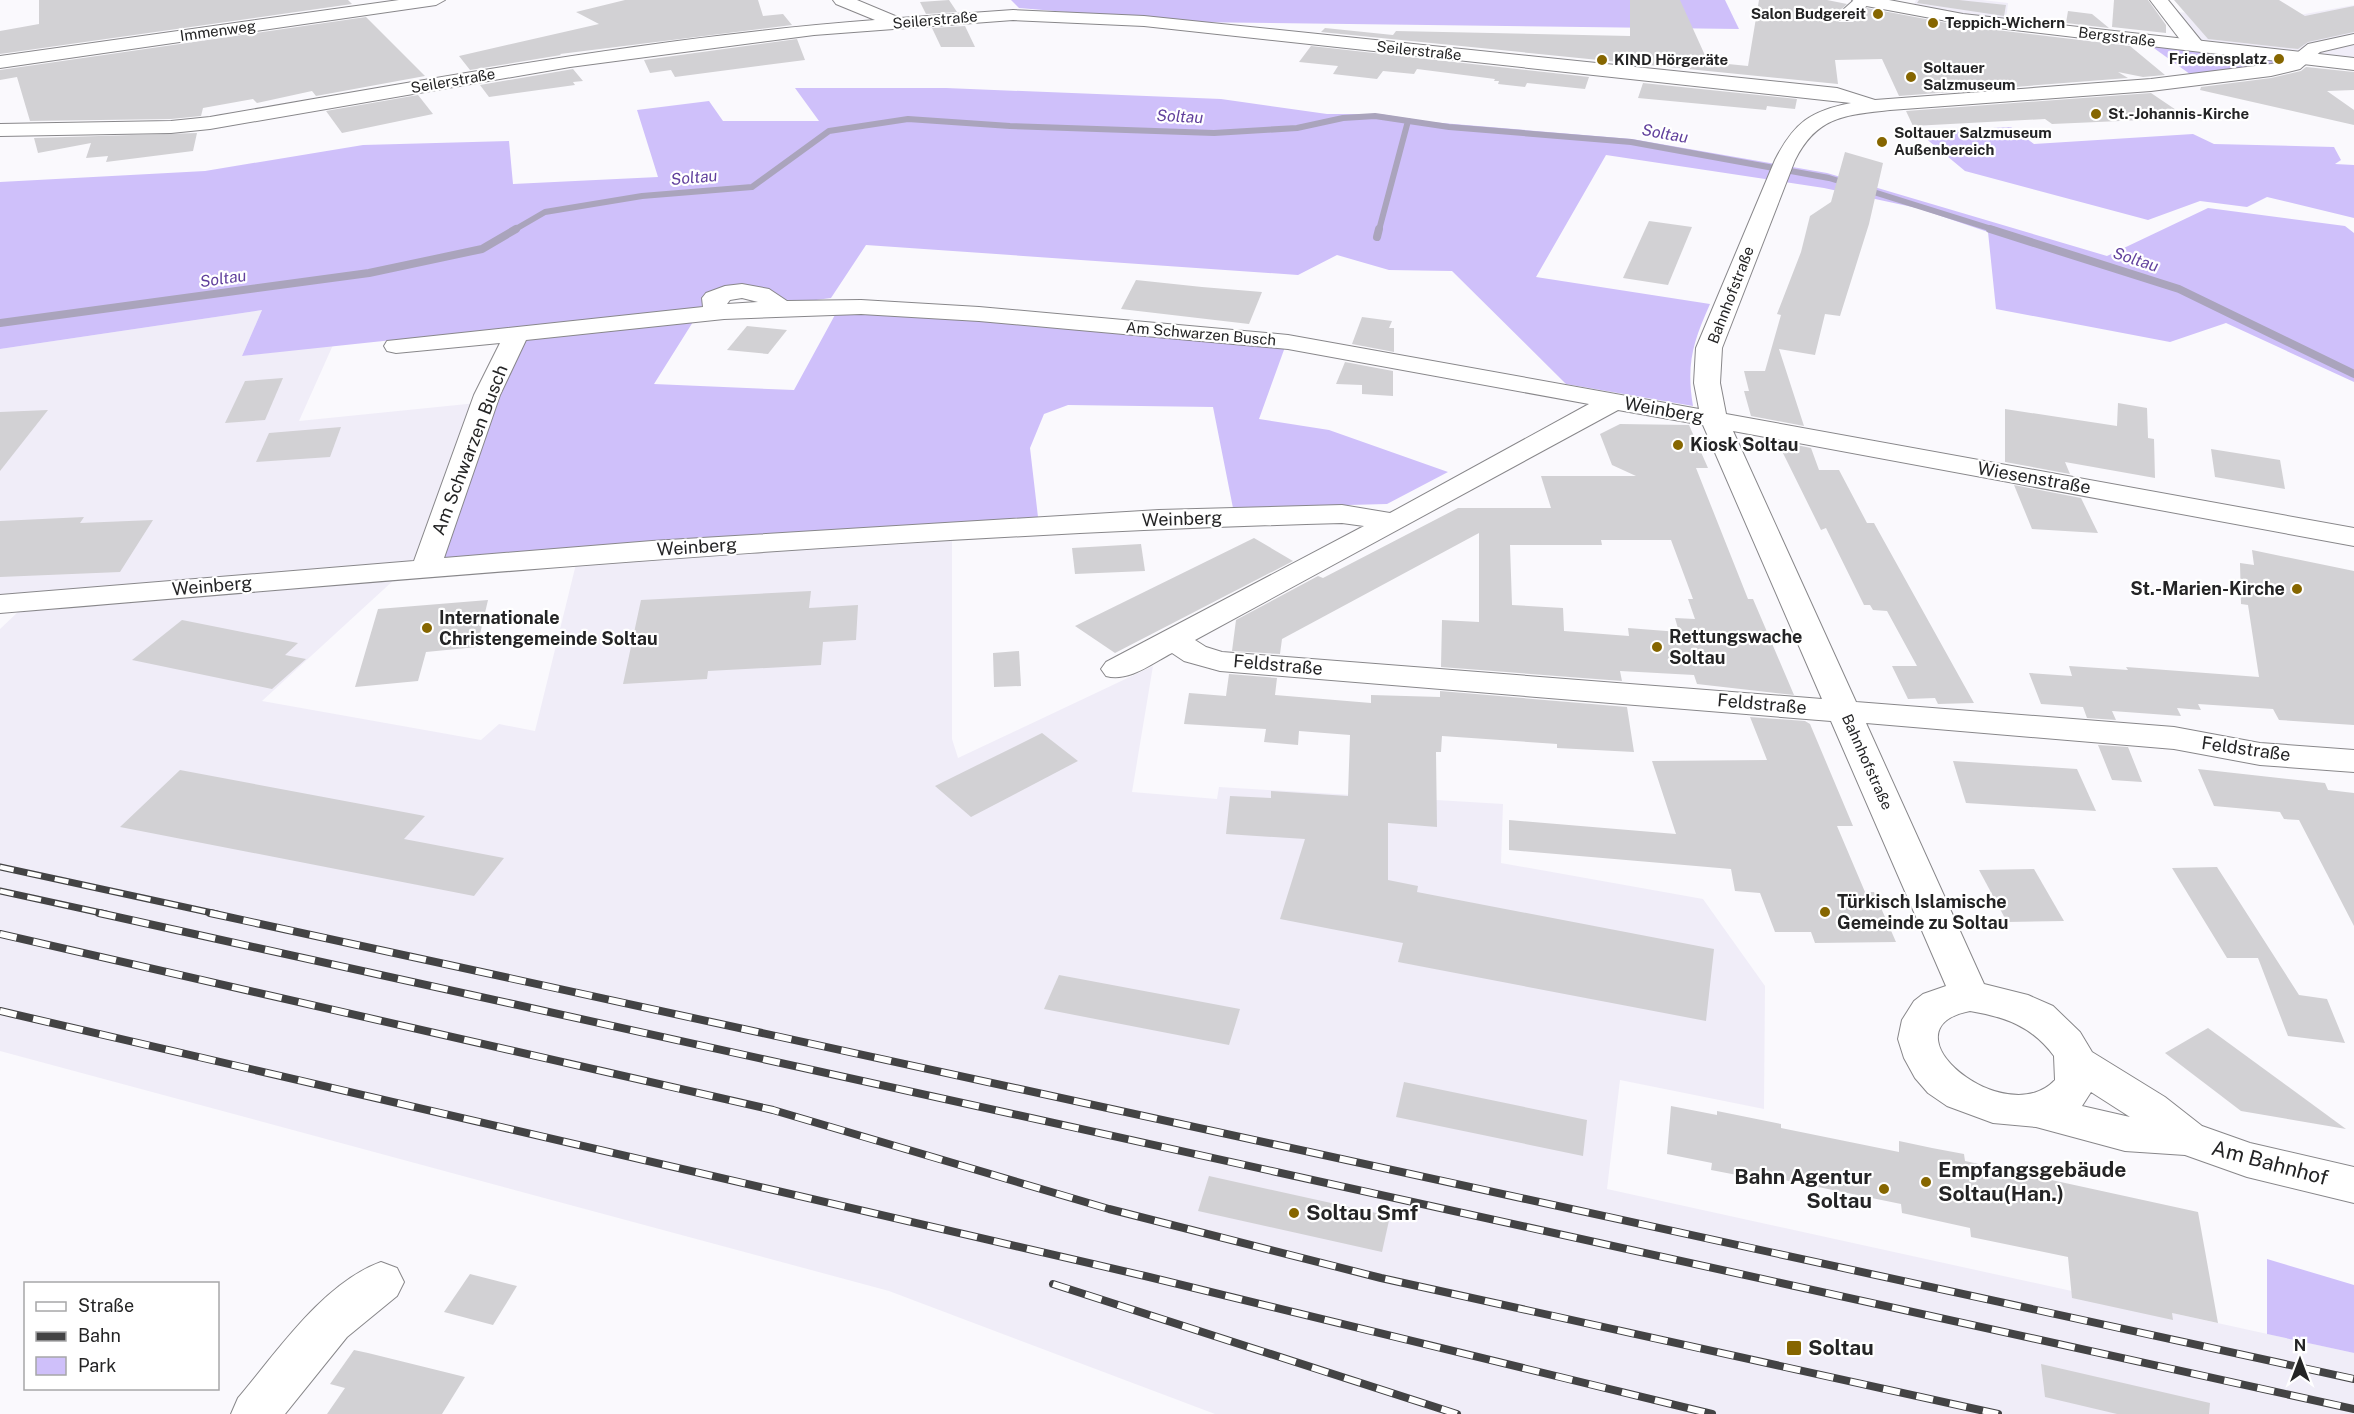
<svg xmlns="http://www.w3.org/2000/svg" width="2354" height="1414" viewBox="0 0 2354 1414" font-family="'Public Sans',sans-serif">
<style>
.built{fill:#f0edf8}
.green{fill:#cfc0fa}
.lines{fill:none;stroke-linecap:round;stroke-linejoin:round}
.stream-far1{stroke:#aaa4bc;stroke-width:6}
.stream{stroke:#aaa4bc;stroke-width:8}
.building{fill:#d2d1d4;fill-rule:evenodd}
.street-casing{stroke:#88878a;stroke-width:2}
.primary-casing{stroke:#88878a;stroke-width:2}
.street{fill:#fff;fill-rule:evenodd}
.primary{fill:#fff;fill-rule:evenodd}
.rail-far1-casing{stroke:#434344;stroke-width:7}
.rail-casing{stroke:#434344;stroke-width:8}
.rail-far1{stroke:#fff;stroke-width:4.5;stroke-dasharray:14;stroke-linecap:butt}
.rail{stroke:#fff;stroke-width:6;stroke-dasharray:17;stroke-linecap:butt}
.poi-dot{fill:#866600;stroke:#fff;stroke-width:2}
.labels{text-anchor:middle;stroke-width:4.5;stroke-linejoin:round;paint-order:stroke}
.far-poi-label{font-size:15px;font-weight:bold;fill:#242425;stroke:#fff;text-anchor:start}
.far-street-label{font-size:15px;fill:#242425;stroke:#fff}
.far-water-label{font-size:16px;font-style:italic;fill:#61409c;stroke:#fff}
.street-label{font-size:18px;fill:#242425;stroke:#fff}
.poi-label{font-size:18px;font-weight:bold;fill:#242425;stroke:#fff;text-anchor:start}
.near-street-label{font-size:21px;fill:#242425;stroke:#fff}
.near-poi-label{font-size:21px;font-weight:bold;fill:#242425;stroke:#fff;text-anchor:start}
</style>
<rect width="100%" height="100%" fill="#faf9fd"/>
<g class="built">
<polygon points="1916,0 1982,0 2008,3 2006,20 1913,7"/>
<polygon points="2354,5 2354,59 2200,42 2175,12 2235,15 2246,25"/>
<polygon points="262,310 242,356 333,345 299,421 477,403 432,559 0,595 0,349"/>
<polygon points="952,536 952,739 958,758 1153,666 1132,792 1217,799 1219,787 1503,804 1501,863 1703,899 1765,986 1764,1109 1620,1080 1607,1189 2354,1353 2354,1414 1215,1414 889,1291 0,1051 0,629 19,611 395,579 262,701 481,740 499,724 535,731 576,564"/>
</g>
<g class="green">
<polygon points="1011,0 1725,0 1739,29 1186,22 1019,8"/>
<polygon points="2151,46 2275,60 2273,65 2194,77"/>
<path d="M795,88H946L1221,99L1327,114H1380L1430,122L1632,139L1827,173L2107,256L2208,208L2345,226L2354,233V382L2226,323L2170,342L1996,309L1988,232L1917,208L1824,188L1606,155L1536,277L1710,304C1693,342 1686,364 1693,406L1566,384L1452,271L1389,270L1337,255L1298,275L866,245L831,298L794,303L765,292L708,298L654,384L794,390L836,313L923,316L1285,347L1259,419L1329,430L1448,472L1387,504L1233,508L1213,407L1068,405L1044,414L1030,448L1038,517L432,559L514,327L242,356L262,310L0,349V182L205,171L363,145L509,141L513,184L658,177L637,110L709,101L723,121H819Z"/>
<polygon points="2011,127 2034,144 2193,134 2214,144 2334,147 2341,160 2335,164 2354,165 2354,218 2267,197 2247,207 2200,201 2148,220 1965,171 1918,132"/>
<polygon points="2267,1259 2354,1285 2354,1353 2267,1334"/>
</g>
<g class="lines">
<g class="stream-far1">
<polyline points="1864,189 1995,230"/>
<polyline points="514,230 545,212 642,196 752,187 829,131 908,119 1010,126 1214,133 1297,128 1343,118 1375,116 1449,127 1631,142 1829,178 1849,184"/>
<polyline points="1379,230 1408,121"/>
</g>
<g class="stream">
<polyline points="1990,229 2179,289 2354,374"/>
<polyline points="1377,237 1379,229"/>
<polyline points="0,323 369,273 482,249 516,229"/>
</g>
</g>
<g class="building">
<polygon points="39,0 348,0 352,4 0,54 0,31 39,24"/>
<polygon points="625,0 758,0 763,16 783,14 792,25 560,54 561,55 470,70 459,56 599,24 576,12"/>
<polygon points="949,0 957,12 926,14 920,2"/>
<polygon points="1630,0 1680,0 1708,62 1748,66 1759,0 1827,0 1847,4 1834,16 1839,22 1853,22 1867,8 1963,26 2130,46 2165,75 2143,77 2118,72 2128,78 1899,96 1882,59 1835,60 1838,84 1321,32 1325,28 1393,35 1396,31 1630,36"/>
<polygon points="1919,0 1959,0 2006,5 2004,16 1917,3"/>
<polygon points="2114,0 2148,0 2166,25 2166,33 2112,27"/>
<polygon points="2174,0 2279,0 2305,16 2354,6 2354,32 2308,42 2298,49 2208,39"/>
<polygon points="2068,11 2092,14 2109,28 2066,23"/>
<polygon points="366,17 425,76 316,96 312,91 257,103 253,99 203,108 201,116 171,119 30,121 17,77 0,80 0,70"/>
<polygon points="965,26 975,47 941,47 932,28"/>
<polygon points="797,39 805,60 675,77 671,70 650,73 644,60"/>
<polygon points="1311,46 1589,77 1585,89 1527,83 1525,87 1498,84 1499,81 1494,81 1495,79 1417,69 1414,74 1383,71 1377,79 1333,74 1338,66 1299,62"/>
<polygon points="2223,57 2268,62 2231,67"/>
<polygon points="2306,67 2354,72 2354,90 2327,91 2354,110 2354,125 2200,90 2201,87 2271,78 2301,71"/>
<polygon points="573,69 583,81 573,82 575,85 489,97 480,85"/>
<polygon points="1643,83 1797,99 1795,109 1767,106 1766,110 1638,98"/>
<polygon points="2151,93 2188,118 2052,124 2045,119 1913,126 1906,111"/>
<polygon points="418,95 433,114 342,133 326,111"/>
<polygon points="197,133 193,151 106,162 108,156 86,158 91,143 38,153 34,138"/>
<polygon points="1845,152 1883,163 1869,224 1840,316 1825,314 1815,355 1779,349 1804,426 1751,416 1744,391 1749,391 1744,371 1765,371 1781,315 1777,314 1801,252 1810,216 1831,202"/>
<polygon points="1649,221 1692,227 1668,285 1623,278"/>
<polygon points="1136,280 1202,287 1262,292 1249,324 1121,309"/>
<polygon points="1362,317 1392,321 1389,328 1394,328 1394,352 1352,344"/>
<polygon points="747,326 787,330 768,354 727,350"/>
<polygon points="1345,362 1393,371 1393,396 1362,394 1362,385 1336,384"/>
<polygon points="283,378 265,420 225,423 245,381"/>
<polygon points="2118,403 2147,408 2148,438 2154,439 2155,478 2065,462 2070,474 2005,462 2005,409 2117,426"/>
<polygon points="48,410 0,471 0,412"/>
<path d="M1620,424L1689,425L1708,468H1696L1748,599H1753L1794,695L1697,684L1694,675L1620,671L1622,681L1441,667L1442,620L1479,622V533L1282,639L1280,654L1232,651L1236,620L1318,576L1323,578L1458,508H1551L1541,476H1636L1612,465L1600,434ZM1601,540H1671L1693,599H1688L1695,619L1675,618L1679,632L1628,628L1629,636L1564,631L1563,608L1512,605L1510,545H1602Z"/>
<polygon points="341,427 330,457 256,462 269,433"/>
<polygon points="1777,441 1811,448 1819,470 1839,470 1867,523 1874,523 1974,703 1938,704 1935,698 1908,699 1892,666 1917,666 1887,611 1873,610 1870,605 1864,605 1826,528 1821,530"/>
<polygon points="2211,449 2280,460 2285,489 2215,477"/>
<polygon points="2014,485 2081,498 2098,533 2032,529"/>
<polygon points="84,517 80,523 153,520 120,572 0,577 0,521"/>
<polygon points="1254,538 1293,561 1115,653 1075,626"/>
<polygon points="1141,544 1145,571 1075,574 1072,548"/>
<polygon points="2252,550 2354,571 2354,725 2279,720 2273,709 2198,704 2201,710 2177,708 2181,716 2112,711 2116,720 2087,718 2083,707 2041,704 2029,673 2072,676 2069,666 2128,670 2126,667 2259,677 2248,605 2241,604 2240,563 2254,565"/>
<polygon points="811,591 809,608 858,605 856,640 823,642 821,665 708,671 707,679 623,684 641,600"/>
<polygon points="488,600 477,647 426,652 418,681 355,687 378,609"/>
<polygon points="182,620 298,643 285,655 306,659 272,689 132,660"/>
<polygon points="1019,651 1021,686 994,687 993,653"/>
<polygon points="1229,674 1277,678 1275,695 1371,703 1371,695 1440,697 1440,691 1627,707 1634,752 1557,748 1557,744 1442,736 1441,752 1436,752 1437,827 1388,823 1388,880 1418,886 1417,892 1714,949 1706,1021 1398,962 1403,943 1280,919 1305,839 1226,834 1230,796 1271,798 1271,791 1348,796 1350,735 1299,731 1298,745 1264,742 1266,729 1184,724 1189,693 1226,696"/>
<polygon points="1750,717 1805,721 1810,724 1853,826 1837,826 1865,892 1874,892 1896,942 1815,943 1811,932 1775,932 1760,893 1735,891 1731,869 1509,850 1509,820 1676,834 1652,761 1767,760"/>
<polygon points="1042,733 1078,761 971,817 935,786"/>
<polygon points="2098,745 2128,747 2142,782 2112,780"/>
<polygon points="1953,761 2077,769 2096,811 1966,803"/>
<polygon points="2198,769 2325,783 2328,790 2354,793 2354,926 2299,820 2284,819 2280,812 2214,806"/>
<polygon points="180,770 425,816 404,839 504,858 474,896 120,827"/>
<polygon points="2217,867 2299,995 2327,999 2345,1043 2288,1036 2258,958 2227,958 2172,868"/>
<polygon points="2034,869 2064,921 2007,922 1979,870"/>
<polygon points="1059,975 1240,1009 1229,1045 1044,1009"/>
<polygon points="2208,1028 2346,1129 2241,1111 2165,1053"/>
<polygon points="1404,1082 1587,1120 1583,1156 1396,1117"/>
<polygon points="1671,1106 1717,1115 1717,1111 1781,1124 1781,1128 1899,1152 1899,1141 1932,1148 1964,1154 1965,1161 2198,1212 2218,1323 2172,1313 2173,1320 2072,1298 2068,1257 1971,1237 1970,1228 1902,1213 1901,1204 1784,1180 1784,1184 1711,1170 1712,1163 1667,1154"/>
<polygon points="1209,1176 1390,1216 1382,1252 1198,1211"/>
<polygon points="470,1274 517,1286 493,1325 444,1312"/>
<polygon points="354,1350 368,1353 465,1377 442,1414 327,1414 345,1388 330,1384"/>
<polygon points="2041,1364 2210,1403 2209,1414 2117,1414 2045,1397"/>
</g>
<g class="lines">
<g class="street-casing">
<g id="street">
<polygon points="399,0 445,0 436,5 0,68 0,56"/>
<path d="M833,0H857L900,18L1013,10L1144,16L1837,88L1875,100L2151,79L2271,64L2287,61L2308,44L2354,34V44L2320,52L2300,69L2271,76L2151,91L1890,110C1845,115 1817,116 1795,160L1722,348L1720,383L1726,414L2354,528V546L1733,431L1856,702L2174,727L2260,743L2354,750V772L2260,765L2174,749L1866,723L1984,984L2028,995L2053,1006L2080,1032L2092,1052L2165,1097L2202,1126L2250,1143L2354,1167V1203L2247,1177L2185,1155L2125,1151L2036,1127L1993,1123L1947,1106L1928,1093L1915,1078L1904,1058L1898,1039L1902,1020L1914,1001L1923,994L1946,986L1831,721L1220,671L1184,661L1172,653C1151,664 1129,682 1106,676L1101,669L1106,662L1364,526L1342,523C894,535 447,576 0,613V595L414,561L474,395L500,343L396,353L387,351L384,346L387,341L703,307L702,298L706,293L725,286L742,284L769,289L787,301L861,300L979,307L1288,335L1699,409L1694,383L1696,348L1775,160C1794,123 1810,111 1851,103L1144,26L1013,20L814,35L570,67L210,129L171,133L0,136V124L171,121L210,117C431,79 652,37 875,20L836,4ZM742,298L758,302L727,304L730,300ZM861,314L979,321L1288,349L1589,404L1390,513L1342,505L1159,510L652,541L444,558L500,395L526,340L724,319ZM1618,410L1703,425L1822,699L1222,652L1206,647L1195,640ZM1970,1011C2005,1017 2032,1026 2054,1056L2055,1080C2005,1133 1879,1029 1970,1011ZM2091,1092L2130,1117L2082,1106Z"/>
<polygon points="1854,0 1872,1 1851,20 1839,20 1836,16"/>
<polygon points="2150,0 2168,0 2202,42 2200,50 2188,50"/>
<path d="M381,1262L397,1268L404,1282L397,1296L347,1337L285,1414H231L238,1398C277,1352 323,1283 381,1262Z"/>
</g>
</g>
<g class="primary-casing">
<polygon id="primary" points="1852,0 1889,0 1963,14 2354,58 2354,70 1963,24 1861,5"/>
</g>
<use href="#street" class="street"/>
<use href="#primary" class="primary"/>
<g class="rail-far1-casing">
<g id="rail-far1">
<polyline points="0,867 217,914"/>
<polyline points="0,891 106,914"/>
</g>
</g>
<g class="rail-casing">
<g id="rail">
<polyline points="99,913 2354,1409"/>
<polyline points="210,913 2354,1379"/>
<polyline points="0,934 773,1110 1109,1209 1381,1278 1998,1414"/>
<polyline points="0,1011 1145,1276 1712,1414"/>
<polyline points="1053,1284 1457,1414"/>
</g>
</g>
<use href="#rail-far1" class="rail-far1"/>
<use href="#rail" class="rail"/>
</g>
<g class="poi-dot">
<circle cx="1878" cy="14" r="6"/>
<circle cx="1933" cy="23" r="6"/>
<circle cx="2279" cy="59" r="6"/>
<circle cx="1602" cy="60" r="6"/>
<circle cx="1911" cy="77" r="6"/>
<circle cx="2096" cy="114" r="6"/>
<circle cx="1882" cy="142" r="6"/>
<circle cx="1678" cy="445" r="6"/>
<circle cx="2297" cy="589" r="6"/>
<circle cx="427" cy="628" r="6"/>
<circle cx="1657" cy="647" r="6"/>
<circle cx="1825" cy="912" r="6"/>
<circle cx="1926" cy="1182" r="6"/>
<circle cx="1884" cy="1189" r="6"/>
<circle cx="1294" cy="1213" r="6"/>
<rect x="1786" y="1340" width="16" height="16" rx="3"/>
</g>
<g class="labels">
<g class="far-poi-label">
<text x="1866" y="19" text-anchor="end">Salon Budgereit</text>
<text x="1945" y="28">Teppich-Wichern</text>
<text x="2267" y="64" text-anchor="end">Friedensplatz</text>
<text x="1614" y="65">KIND Hörgeräte</text>
<text x="1923" y="73">Soltauer<tspan x="1923" dy="17">Salzmuseum</tspan></text>
<text x="2108" y="119">St.-Johannis-Kirche</text>
<text x="1894" y="138">Soltauer Salzmuseum<tspan x="1894" dy="17">Außenbereich</tspan></text>
</g>
<g class="far-street-label">
<text transform="translate(935 20) rotate(-5)" y="5">Seilerstraße</text>
<text transform="translate(218 31) rotate(-8)" y="5">Immenweg</text>
<text transform="translate(2117 37) rotate(7)" y="5">Bergstraße</text>
<text transform="translate(1419 51) rotate(6)" y="5">Seilerstraße</text>
<text transform="translate(453 81) rotate(-10)" y="5">Seilerstraße</text>
<text transform="translate(1731 295) rotate(-69)" y="5">Bahnhofstraße</text>
<text transform="translate(1201 334) rotate(5)" y="5">Am Schwarzen Busch</text>
<text transform="translate(1867 762) rotate(66)" y="5">Bahnhofstraße</text>
</g>
<g class="far-water-label">
<text transform="translate(1180 116) rotate(3)" y="6">Soltau</text>
<text transform="translate(1665 133) rotate(10)" y="6">Soltau</text>
<text transform="translate(694 177) rotate(-5)" y="6">Soltau</text>
<text transform="translate(2136 259) rotate(18)" y="6">Soltau</text>
<text transform="translate(223 278) rotate(-8)" y="6">Soltau</text>
</g>
<g class="street-label">
<text transform="translate(1664 410) rotate(10)" y="6">Weinberg</text>
<text transform="translate(470 450) rotate(-69)" y="6">Am Schwarzen Busch</text>
<text transform="translate(2034 478) rotate(10)" y="6">Wiesenstraße</text>
<text transform="translate(1182 519) rotate(-2)" y="6">Weinberg</text>
<text transform="translate(697 547) rotate(-4)" y="6">Weinberg</text>
<text transform="translate(212 586) rotate(-5)" y="6">Weinberg</text>
<text transform="translate(1278 665) rotate(5)" y="6">Feldstraße</text>
<text transform="translate(1762 704) rotate(5)" y="6">Feldstraße</text>
<text transform="translate(2246 749) rotate(8)" y="6">Feldstraße</text>
</g>
<g class="poi-label">
<text x="1690" y="451">Kiosk Soltau</text>
<text x="2285" y="595" text-anchor="end">St.-Marien-Kirche</text>
<text x="439" y="624">Internationale<tspan x="439" dy="21">Christengemeinde Soltau</tspan></text>
<text x="1669" y="643">Rettungswache<tspan x="1669" dy="21">Soltau</tspan></text>
<text x="1837" y="908">Türkisch Islamische<tspan x="1837" dy="21">Gemeinde zu Soltau</tspan></text>
</g>
<g class="near-street-label">
<text transform="translate(2270 1163) rotate(15)" y="7">Am Bahnhof</text>
</g>
<g class="near-poi-label">
<text x="1938" y="1177">Empfangsgebäude<tspan x="1938" dy="24">Soltau(Han.)</tspan></text>
<text x="1872" y="1184" text-anchor="end">Bahn Agentur<tspan x="1872" dy="24">Soltau</tspan></text>
<text x="1306" y="1220">Soltau Smf</text>
<text x="1808" y="1355">Soltau</text>
</g>
</g>
<rect x="24" y="1282" width="195" height="108" fill="#ffffff" stroke="#a7a7a8" stroke-width="1.5"/>
<rect x="36" y="1302" width="30" height="9" fill="#ffffff" stroke="#a7a7a8" stroke-width="1.5"/>
<text x="78" y="1312" font-size="18" fill="#242425">Straße</text>
<rect x="36" y="1332" width="30" height="9" fill="#434344" stroke="#a7a7a8" stroke-width="1.5"/>
<text x="78" y="1342" font-size="18" fill="#242425">Bahn</text>
<rect x="36" y="1357" width="30" height="18" fill="#cfc0fa" stroke="#a7a7a8" stroke-width="1.5"/>
<text x="78" y="1372" font-size="18" fill="#242425">Park</text>
<g transform="translate(2300 1360)" stroke="#ffffff" stroke-width="4.5" paint-order="stroke">
<path d="M0-4.5L10 22L0 15L-10 22Z" fill="#242425"/>
<text y="-9" font-size="16" font-weight="bold" text-anchor="middle" fill="#242425">N</text>
</g>
</svg>
